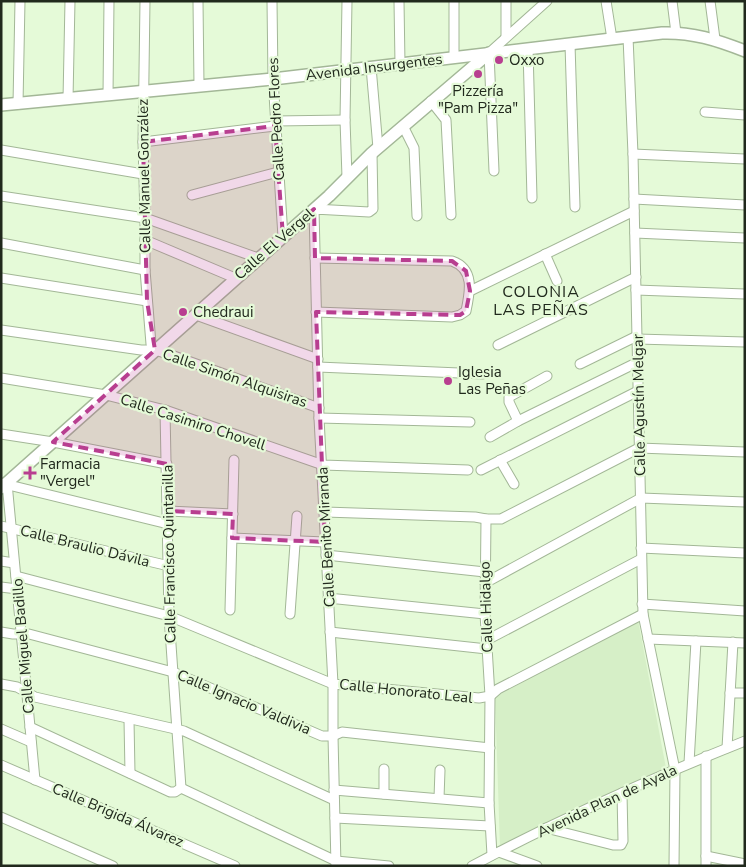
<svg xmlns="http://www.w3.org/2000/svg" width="746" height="867" viewBox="0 0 746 867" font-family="'Nunito Sans',sans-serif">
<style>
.built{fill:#d6efc7}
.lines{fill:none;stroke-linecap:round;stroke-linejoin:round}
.minor-casing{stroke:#a3b797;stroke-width:11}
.tertiary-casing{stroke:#a3b797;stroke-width:14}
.minor{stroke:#fff;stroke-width:9}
.tertiary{stroke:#fff;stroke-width:11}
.marked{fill:#b83e90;fill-opacity:0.2;stroke:#b83e90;stroke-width:4;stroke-dasharray:10 6;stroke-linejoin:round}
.poi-dot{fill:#b83e90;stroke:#e5fad8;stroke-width:2}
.labels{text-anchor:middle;stroke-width:4.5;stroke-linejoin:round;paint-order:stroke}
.poi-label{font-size:15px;fill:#21291d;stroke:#e5fad8;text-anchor:start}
.street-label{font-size:15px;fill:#21291d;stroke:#e5fad8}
.neighbourhood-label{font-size:16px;letter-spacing:1px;fill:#21291d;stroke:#e5fad8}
</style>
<rect width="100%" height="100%" fill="#e5fad8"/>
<polygon class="built" points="638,620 666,768 500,847 495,697"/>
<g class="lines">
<g class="minor-casing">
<g id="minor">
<polyline points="145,1 143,142 145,218 145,270 151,344 155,350"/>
<polyline points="198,1 199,86"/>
<polyline points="272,1 273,79 283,237"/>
<polyline points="347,1 345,120 347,177"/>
<polyline points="399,1 400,64"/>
<polyline points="454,1 454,58"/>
<polyline points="506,1 506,37"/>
<polyline points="606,1 612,39"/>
<polyline points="672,1 676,33"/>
<polyline points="710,1 715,39"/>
<polyline points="628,37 633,154 643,614 675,770 674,866"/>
<polyline points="570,44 575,207"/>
<polyline points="528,49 532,198"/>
<polyline points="371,67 378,148"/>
<polyline points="108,95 109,1"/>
<polyline points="68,99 70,1"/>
<polyline points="431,101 446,120 451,215"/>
<polyline points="18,104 20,1"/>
<polyline points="705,112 745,115"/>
<polyline points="275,121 345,120"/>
<polyline points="403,126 414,148 417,216"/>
<polyline points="143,142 275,126"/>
<polyline points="1,150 143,174"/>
<polyline points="633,154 745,159"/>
<polyline points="494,171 489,53 547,1"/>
<polyline points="192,195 278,172"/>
<polyline points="1,196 145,218 258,258"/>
<polyline points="634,199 745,205"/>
<polyline points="635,233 745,238"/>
<polyline points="145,240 235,278"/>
<polyline points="1,243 145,270"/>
<polyline points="545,254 557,281"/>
<path d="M315,258L452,261C475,269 470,292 466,311L460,315L452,317L316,312"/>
<polyline points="1,278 147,301"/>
<polyline points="636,290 745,294"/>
<polyline points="470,291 634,211"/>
<polyline points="196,315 318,359"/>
<polyline points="1,330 141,350 155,350 171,355 319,408"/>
<polyline points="637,339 745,342"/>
<polyline points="498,345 636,277"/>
<polyline points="580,364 637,336"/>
<polyline points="318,367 483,374"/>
<polyline points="1,378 106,395 165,410 323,465 468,470"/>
<polyline points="165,410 169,616 181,788"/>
<polyline points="319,418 470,422"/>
<polyline points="518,421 509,402 509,397 547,376"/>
<polyline points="1,434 53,442 167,464"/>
<polyline points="490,437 518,421 638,362"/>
<polyline points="500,460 514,484"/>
<polyline points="481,470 638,391"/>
<polyline points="1,483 168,524"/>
<polyline points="7,483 35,780"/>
<polyline points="168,511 233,514"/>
<polyline points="325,512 475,517 486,519 501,519 639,448 745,452"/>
<polyline points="486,519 485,614 490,696 489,803 492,855"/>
<polyline points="1,526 169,566"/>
<polyline points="232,538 325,542"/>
<polyline points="641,548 745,553"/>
<polyline points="326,555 485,572"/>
<polyline points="1,561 14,563"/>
<polyline points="16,576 169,616 333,684 479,698 490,696 498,689 643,614"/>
<polyline points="485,583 641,498 745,502"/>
<polyline points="1,587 17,589"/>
<polyline points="328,598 485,614"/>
<polyline points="642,604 745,611"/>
<polyline points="230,610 234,460"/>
<polyline points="290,614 297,516"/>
<polyline points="1,632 13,634 29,634 173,672 322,736 333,736 342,732 490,748"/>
<polyline points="330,632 487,649"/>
<polyline points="648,639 745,643"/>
<polyline points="487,640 641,559"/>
<polyline points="1,684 17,687 35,697 184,731 334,800"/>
<polyline points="730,693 745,693"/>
<polyline points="129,720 130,773"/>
<polyline points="30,727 170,792 175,792 181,788 336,861 389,866"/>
<polyline points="1,729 31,742"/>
<polyline points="727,748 733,642"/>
<polyline points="706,756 706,866"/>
<polyline points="689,763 696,641"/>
<polyline points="1,765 235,866"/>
<polyline points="384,769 384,794"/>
<polyline points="334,790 489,803"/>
<polyline points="439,798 440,770"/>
<polyline points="1,817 113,866"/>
<polyline points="335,818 490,826"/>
<polyline points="546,828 613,845 621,845 623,841 622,793"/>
<polyline points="499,852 537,866"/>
<polyline points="706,856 745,864"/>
<polyline points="336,866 333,736 333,684 319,418 314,209 369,212 373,209 372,153"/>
<path d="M472,866C560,819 652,778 745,741"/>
</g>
</g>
<g class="tertiary-casing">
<g id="tertiary">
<path d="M1,105L273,79L662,33C692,32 717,40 745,51"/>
<polyline points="1,488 329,196 372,153 489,53"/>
</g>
</g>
<use href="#minor" class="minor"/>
<use href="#tertiary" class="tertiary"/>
</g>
<path class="marked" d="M275,126L283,237L314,209L315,258L452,261L466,271L470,291L466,311L460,315L316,312L325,542L232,538L233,514L168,511L167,464L53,442L155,350L147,301L143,142Z"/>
<g class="poi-dot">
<circle cx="499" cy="60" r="5"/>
<circle cx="478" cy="74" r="5"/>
<circle cx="183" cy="312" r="5"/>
<circle cx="448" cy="381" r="5"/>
<path d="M27.5 465.5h5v5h5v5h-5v5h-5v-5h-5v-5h5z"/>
</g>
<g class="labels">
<g class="poi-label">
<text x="509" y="65">Oxxo</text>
<text x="478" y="96" text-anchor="middle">Pizzería<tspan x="478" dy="17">"Pam Pizza"</tspan></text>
<text x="193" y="317">Chedraui</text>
<text x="458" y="377">Iglesia<tspan x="458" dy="17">Las Peñas</tspan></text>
<text x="40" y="469">Farmacia<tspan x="40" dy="17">"Vergel"</tspan></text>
</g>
<g class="street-label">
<text transform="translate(374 67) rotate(-7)" y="5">Avenida Insurgentes</text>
<text transform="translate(276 119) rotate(-93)" y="5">Calle Pedro Flores</text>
<text transform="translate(144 176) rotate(-91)" y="5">Calle Manuel González</text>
<text transform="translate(274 244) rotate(-41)" y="5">Calle El Vergel</text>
<text transform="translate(235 378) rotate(19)" y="5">Calle Simón Alquisiras</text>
<text transform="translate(639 405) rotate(-91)" y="5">Calle Agustín Melgar</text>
<text transform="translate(193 422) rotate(18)" y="5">Calle Casimiro Chovell</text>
<text transform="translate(326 537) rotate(-93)" y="5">Calle Benito Miranda</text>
<text transform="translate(85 546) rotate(14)" y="5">Calle Braulio Dávila</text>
<text transform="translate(169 554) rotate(-91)" y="5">Calle Francisco Quintanilla</text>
<text transform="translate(486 607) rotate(-92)" y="5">Calle Hidalgo</text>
<text transform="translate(23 646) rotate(-95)" y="5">Calle Miguel Badillo</text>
<text transform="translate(406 691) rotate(6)" y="5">Calle Honorato Leal</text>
<text transform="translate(244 702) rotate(23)" y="5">Calle Ignacio Valdivia</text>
<text transform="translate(607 801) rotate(-25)" y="5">Avenida Plan de Ayala</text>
<text transform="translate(118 815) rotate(23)" y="5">Calle Brigida Álvarez</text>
</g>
<g class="neighbourhood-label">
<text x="541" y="297">COLONIA<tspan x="541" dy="18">LAS PEÑAS</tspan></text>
</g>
</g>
<rect width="746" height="867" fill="none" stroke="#21291d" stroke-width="5"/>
</svg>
